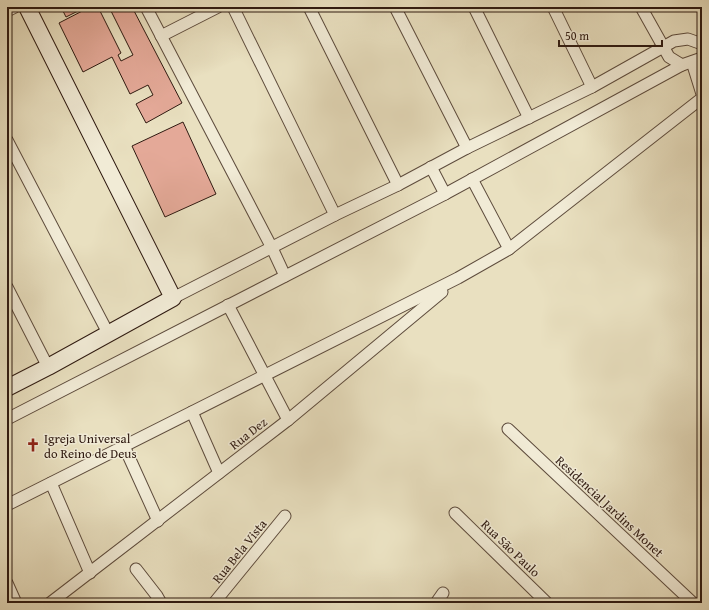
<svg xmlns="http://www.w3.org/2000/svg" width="709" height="610" viewBox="0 0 709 610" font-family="'Gentium Book Plus',serif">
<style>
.building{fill:#e4a998;stroke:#2f1a11}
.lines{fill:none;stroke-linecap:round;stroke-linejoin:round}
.street-casing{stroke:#5e4c3d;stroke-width:13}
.secondary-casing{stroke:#2f1a11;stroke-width:18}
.street{stroke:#f1ebd6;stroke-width:11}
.secondary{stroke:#f1ebd6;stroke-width:16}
.labels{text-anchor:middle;stroke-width:3;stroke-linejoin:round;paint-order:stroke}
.street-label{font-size:13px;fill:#2f1a11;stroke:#f1ebd6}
.poi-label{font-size:13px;fill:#2f1a11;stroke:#f1ebd6;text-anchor:start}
</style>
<rect width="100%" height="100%" fill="#e9e0c0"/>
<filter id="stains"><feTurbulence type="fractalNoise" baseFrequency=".005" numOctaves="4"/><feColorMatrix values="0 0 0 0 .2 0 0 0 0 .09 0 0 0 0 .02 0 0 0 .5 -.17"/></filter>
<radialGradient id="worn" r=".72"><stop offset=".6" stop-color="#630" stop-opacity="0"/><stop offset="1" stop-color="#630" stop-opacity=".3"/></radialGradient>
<g class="building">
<polygon points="61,7 76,7 78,11 66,17"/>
<polygon points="90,7 98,7 121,53 118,55 121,61 133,55 109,7 132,7 182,103 146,123 136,104 153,95 148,85 130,94 112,57 83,72 59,23"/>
<polygon points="183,122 216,194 165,217 132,146"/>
</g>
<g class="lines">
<g class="street-casing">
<g id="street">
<polyline points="146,7 272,248 285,276"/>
<polyline points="233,7 335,215"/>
<polyline points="309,7 398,185"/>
<polyline points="395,7 467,148"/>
<polyline points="474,7 529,118"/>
<polyline points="553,7 592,87"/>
<polyline points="641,7 669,57 682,65 702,58"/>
<polyline points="7,11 15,7"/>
<polyline points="161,36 218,7"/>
<polyline points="692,62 702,94"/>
<polyline points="7,140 108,333"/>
<polyline points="431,167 445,194"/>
<polyline points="472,179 509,249"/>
<polyline points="7,287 48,367"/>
<polyline points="173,298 335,215 398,185 467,148 592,87 674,41 688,39 702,44"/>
<polyline points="228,305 288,420"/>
<polyline points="192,412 219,473"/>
<polyline points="7,419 445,194 682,65"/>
<polyline points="508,429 693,603"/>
<polyline points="124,446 158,521"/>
<polyline points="51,483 90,573"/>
<polyline points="7,505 458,278 509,249 702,98"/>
<polyline points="455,513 547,603"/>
<polyline points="136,569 157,596 161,603"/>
<polyline points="7,583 16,603"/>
<polyline points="50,603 288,420 442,292"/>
<polyline points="214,603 285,516"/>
<polyline points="436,603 443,593"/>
</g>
</g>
<g class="secondary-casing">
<polyline id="secondary" points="7,388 48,367 173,298 27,7"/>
</g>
<use href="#street" class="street"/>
<use href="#secondary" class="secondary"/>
</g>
<defs>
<g id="church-bare" transform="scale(1.08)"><path d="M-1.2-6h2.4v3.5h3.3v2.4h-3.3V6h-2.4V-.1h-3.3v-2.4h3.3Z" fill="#8f2418" stroke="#f1ebd6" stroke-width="2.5" paint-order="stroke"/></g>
</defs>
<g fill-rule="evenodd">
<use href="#church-bare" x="33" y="445"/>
</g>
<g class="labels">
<g class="street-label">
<text transform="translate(248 433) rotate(-38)" y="5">Rua Dez</text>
<text transform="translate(610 506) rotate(43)" y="5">Residencial Jardins Monet</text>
<text transform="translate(511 548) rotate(44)" y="5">Rua São Paulo</text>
<text transform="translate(239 551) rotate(-51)" y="5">Rua Bela Vista</text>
</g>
<g class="poi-label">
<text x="44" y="443">Igreja Universal<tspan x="44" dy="15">do Reino de Deus</tspan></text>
</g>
</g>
<rect width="709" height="610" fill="none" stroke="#e9e0c0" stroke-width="24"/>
<rect x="8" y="8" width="693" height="594" fill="none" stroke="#2f1a11" stroke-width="2"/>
<rect x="12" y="12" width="685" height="586" fill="none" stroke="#2f1a11"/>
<path d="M559 40v6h103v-6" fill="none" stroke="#2f1a11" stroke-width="2"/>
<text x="565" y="40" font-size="12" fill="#2f1a11" stroke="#f1ebd6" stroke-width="3" paint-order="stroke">50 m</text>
<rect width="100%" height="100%" filter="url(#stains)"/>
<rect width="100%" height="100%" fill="url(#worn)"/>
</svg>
